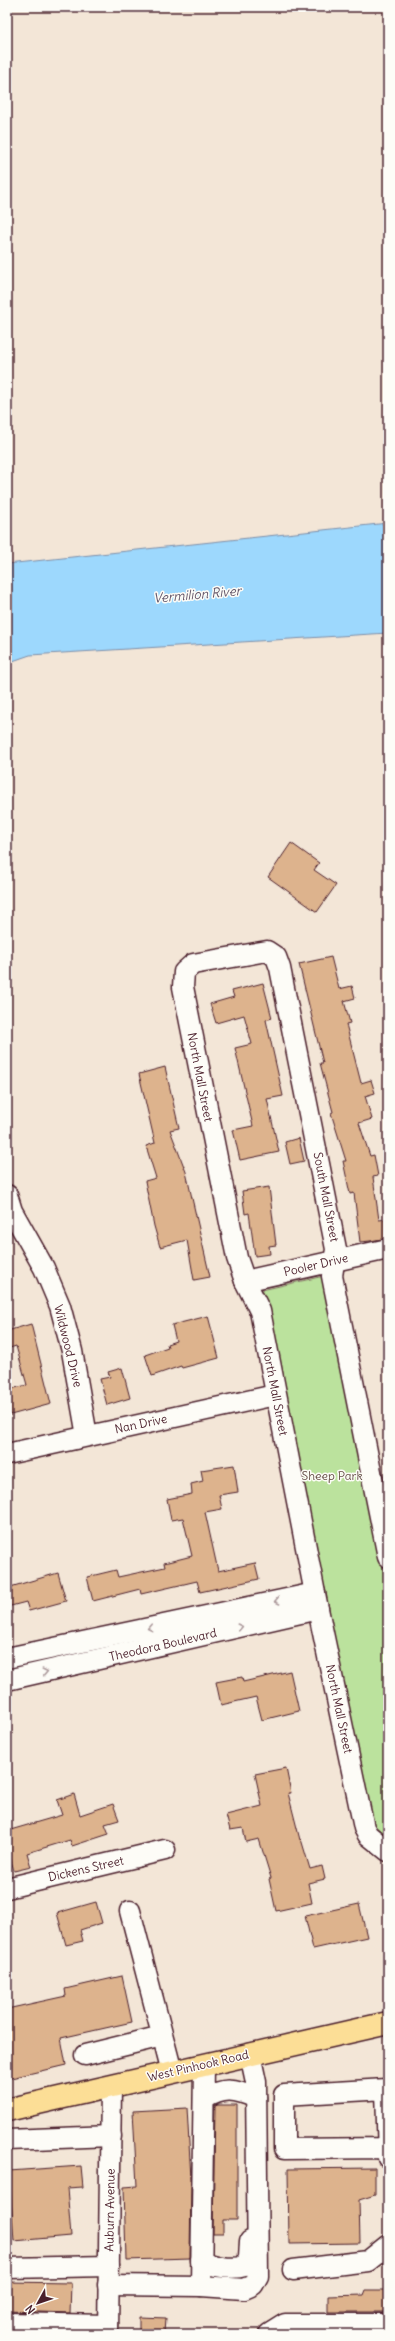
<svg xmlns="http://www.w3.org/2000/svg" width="395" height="2341" viewBox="0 0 395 2341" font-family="Delius,sans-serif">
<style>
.green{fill:#bbe29d;stroke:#828064}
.water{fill:#9dd8fd;stroke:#7c8ea9}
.building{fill:#ddb38d;stroke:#4a1f2b}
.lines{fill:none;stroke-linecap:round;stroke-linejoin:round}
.minor-casing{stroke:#4a1f2b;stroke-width:23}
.major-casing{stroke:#4a1f2b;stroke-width:25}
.minor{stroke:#fdfcf7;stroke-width:20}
.major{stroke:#fcde96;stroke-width:22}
.oneway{stroke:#ac999b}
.labels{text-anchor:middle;stroke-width:3;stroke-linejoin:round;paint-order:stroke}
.street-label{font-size:12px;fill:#4a1f2b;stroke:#fdfcf7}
.park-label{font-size:12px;fill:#665048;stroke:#fdfcf7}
.water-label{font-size:13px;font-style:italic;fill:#63566a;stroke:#fdfcf7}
</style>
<rect width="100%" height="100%" fill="#f3e6d7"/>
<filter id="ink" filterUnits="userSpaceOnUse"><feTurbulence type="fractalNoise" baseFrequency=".025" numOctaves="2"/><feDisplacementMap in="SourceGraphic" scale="8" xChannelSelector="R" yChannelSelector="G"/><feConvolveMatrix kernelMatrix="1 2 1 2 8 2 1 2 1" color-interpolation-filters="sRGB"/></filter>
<g filter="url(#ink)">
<polygon class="green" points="324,1276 388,1591 388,1837 373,1824 367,1809 262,1290"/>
<polygon class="water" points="388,523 388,633 30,655 7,663 7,564"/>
<g class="building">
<polygon points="291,843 319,863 314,870 336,885 317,912 268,877"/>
<polygon points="331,957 339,989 352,986 355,998 344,1001 350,1023 346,1024 361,1083 371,1080 375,1093 365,1096 372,1119 359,1123 370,1156 374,1155 378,1176 373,1177 379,1220 388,1219 388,1238 370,1241 360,1242 354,1193 350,1194 343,1161 346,1161 331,1113 333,1112 320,1063 323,1063 299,964"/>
<polygon points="263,983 272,1018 266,1020 283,1096 267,1099 279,1152 240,1160 233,1130 253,1126 235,1048 252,1044 244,1015 216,1023 210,1004 234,997 232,991"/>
<polygon points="165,1067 179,1128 170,1130 186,1172 210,1277 194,1280 187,1240 160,1247 154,1226 145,1181 156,1178 146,1146 155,1143 139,1074"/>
<polygon points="299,1138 304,1161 290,1164 285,1142"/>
<polygon points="269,1187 276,1245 269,1246 270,1254 255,1256 249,1213 245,1214 242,1191"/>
<polygon points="208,1316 219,1358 182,1368 181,1366 152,1376 145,1355 168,1347 167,1344 176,1341 172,1325"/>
<polygon points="31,1324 51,1404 7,1416 7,1390 27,1385 16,1346 7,1349 7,1331"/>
<polygon points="122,1368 130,1398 107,1405 100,1379 110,1377 108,1372"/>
<polygon points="234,1465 238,1492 219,1495 222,1509 205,1512 218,1571 255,1563 259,1579 200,1592 197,1581 141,1594 140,1589 93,1601 87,1577 116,1570 118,1577 165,1567 164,1563 192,1556 183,1518 171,1520 167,1499 192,1494 191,1484 203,1481 201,1470"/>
<polygon points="58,1573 66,1601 29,1611 26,1602 7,1607 7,1588"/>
<polygon points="290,1671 299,1711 262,1720 256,1697 221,1705 216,1682 242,1677 243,1682"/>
<polygon points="286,1768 291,1793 288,1793 300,1840 301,1839 310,1869 322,1866 325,1879 308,1883 312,1903 276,1911 269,1879 271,1878 259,1839 246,1842 243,1828 230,1830 226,1815 262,1806 255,1774"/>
<polygon points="74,1794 80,1815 113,1804 119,1820 105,1824 109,1834 72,1846 70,1840 27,1853 31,1867 14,1871 7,1846 7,1831 62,1815 57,1800"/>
<polygon points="96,1902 102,1923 80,1930 83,1941 66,1945 57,1913"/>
<polygon points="359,1904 367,1937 313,1949 305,1916"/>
<polygon points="122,1976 132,2022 61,2038 66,2065 7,2079 7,2009 66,1996 65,1989"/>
<polygon points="218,2105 237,2105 237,2220 223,2220 223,2234 213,2234 215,2106"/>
<polygon points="187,2108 191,2179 190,2258 126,2260 124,2187 137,2186 133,2111"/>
<polygon points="81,2166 83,2187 67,2188 71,2236 14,2241 9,2171"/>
<polygon points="375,2168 375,2195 359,2200 360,2243 289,2244 288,2169"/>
<polygon points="7,2282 71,2283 70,2313 7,2311"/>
<polygon points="366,2290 388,2290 388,2312 328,2312 328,2296 364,2295"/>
<polygon points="139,2317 166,2318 165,2334 139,2334"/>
</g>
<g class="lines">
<g class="minor-casing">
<g id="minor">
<polyline points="7,1195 12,1211 44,1268 60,1306 72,1351 87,1436"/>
<polyline points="245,1281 388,1249"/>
<polyline points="7,1454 275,1395"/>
<polyline points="388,1557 332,1276 336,1249 280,968 276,957 267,951 193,964 184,972 183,987 237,1258 245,1281 260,1311 318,1609 364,1828 368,1835 388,1851"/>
<polyline points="7,1658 315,1593"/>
<polyline points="7,1680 318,1609"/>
<polyline points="7,1888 165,1850"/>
<polyline points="130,1911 172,2072"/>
<polyline points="85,2055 162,2036"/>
<polyline points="204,2065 201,2286 244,2289 253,2285 258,2276 256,2082 250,2054"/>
<path d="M204,2099C224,2087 235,2089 256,2098"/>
<polyline points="7,2140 111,2136"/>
<polyline points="388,2148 284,2149 284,2095 386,2089 388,2158"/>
<path d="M201,2260C212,2267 233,2270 245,2266L249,2258L250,2241"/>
<polyline points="7,2268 109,2266"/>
<polyline points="293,2270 368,2261 388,2245"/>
<polyline points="108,2285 201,2286"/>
<polyline points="7,2323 108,2325"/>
<polyline points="108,2334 111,2086"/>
<polyline points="269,2334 285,2324 388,2324"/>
</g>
</g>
<g class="major-casing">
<polyline id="major" points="7,2110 388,2023"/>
</g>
<use href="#minor" class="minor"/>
<use href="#major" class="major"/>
</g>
<defs><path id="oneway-chevron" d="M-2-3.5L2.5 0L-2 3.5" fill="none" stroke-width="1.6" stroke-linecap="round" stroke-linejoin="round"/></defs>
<g class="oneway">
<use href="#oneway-chevron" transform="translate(277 1601) rotate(168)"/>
<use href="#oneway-chevron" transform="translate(240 1627) rotate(-13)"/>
<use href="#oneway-chevron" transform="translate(150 1628) rotate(168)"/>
<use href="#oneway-chevron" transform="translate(45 1672) rotate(-13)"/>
</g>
</g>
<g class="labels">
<g class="street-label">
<text transform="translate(200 1077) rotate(79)" y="4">North Mall Street</text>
<text transform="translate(326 1197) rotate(79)" y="4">South Mall Street</text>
<text transform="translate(316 1265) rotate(-13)" y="4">Pooler Drive</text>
<text transform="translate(68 1346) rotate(76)" y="4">Wildwood Drive</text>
<text transform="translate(275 1391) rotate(79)" y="4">North Mall Street</text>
<text transform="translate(141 1424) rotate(-12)" y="4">Nan Drive</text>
<text transform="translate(163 1645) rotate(-13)" y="4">Theodora Boulevard</text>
<text transform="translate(339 1709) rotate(78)" y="4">North Mall Street</text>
<text transform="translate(86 1869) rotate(-13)" y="4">Dickens Street</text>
<text transform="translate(198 2066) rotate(-13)" y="4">West Pinhook Road</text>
<text transform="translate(110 2210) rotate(-89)" y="4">Auburn Avenue</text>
</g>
<g class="park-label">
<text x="332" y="1480">Sheep Park</text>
</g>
<g class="water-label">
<text transform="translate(197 594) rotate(-5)" y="5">Vermilion River</text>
</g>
</g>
<rect width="395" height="2341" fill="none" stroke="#fdfcf7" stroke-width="24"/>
<rect x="12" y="12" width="371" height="2317" fill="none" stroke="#4a1f2b" stroke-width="1.5" filter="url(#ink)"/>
<g transform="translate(38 2303) rotate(230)" stroke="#fdfcf7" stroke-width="3" paint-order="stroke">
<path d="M0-3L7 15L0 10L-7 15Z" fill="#4a1f2b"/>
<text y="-6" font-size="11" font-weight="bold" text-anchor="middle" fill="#4a1f2b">N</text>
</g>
</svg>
